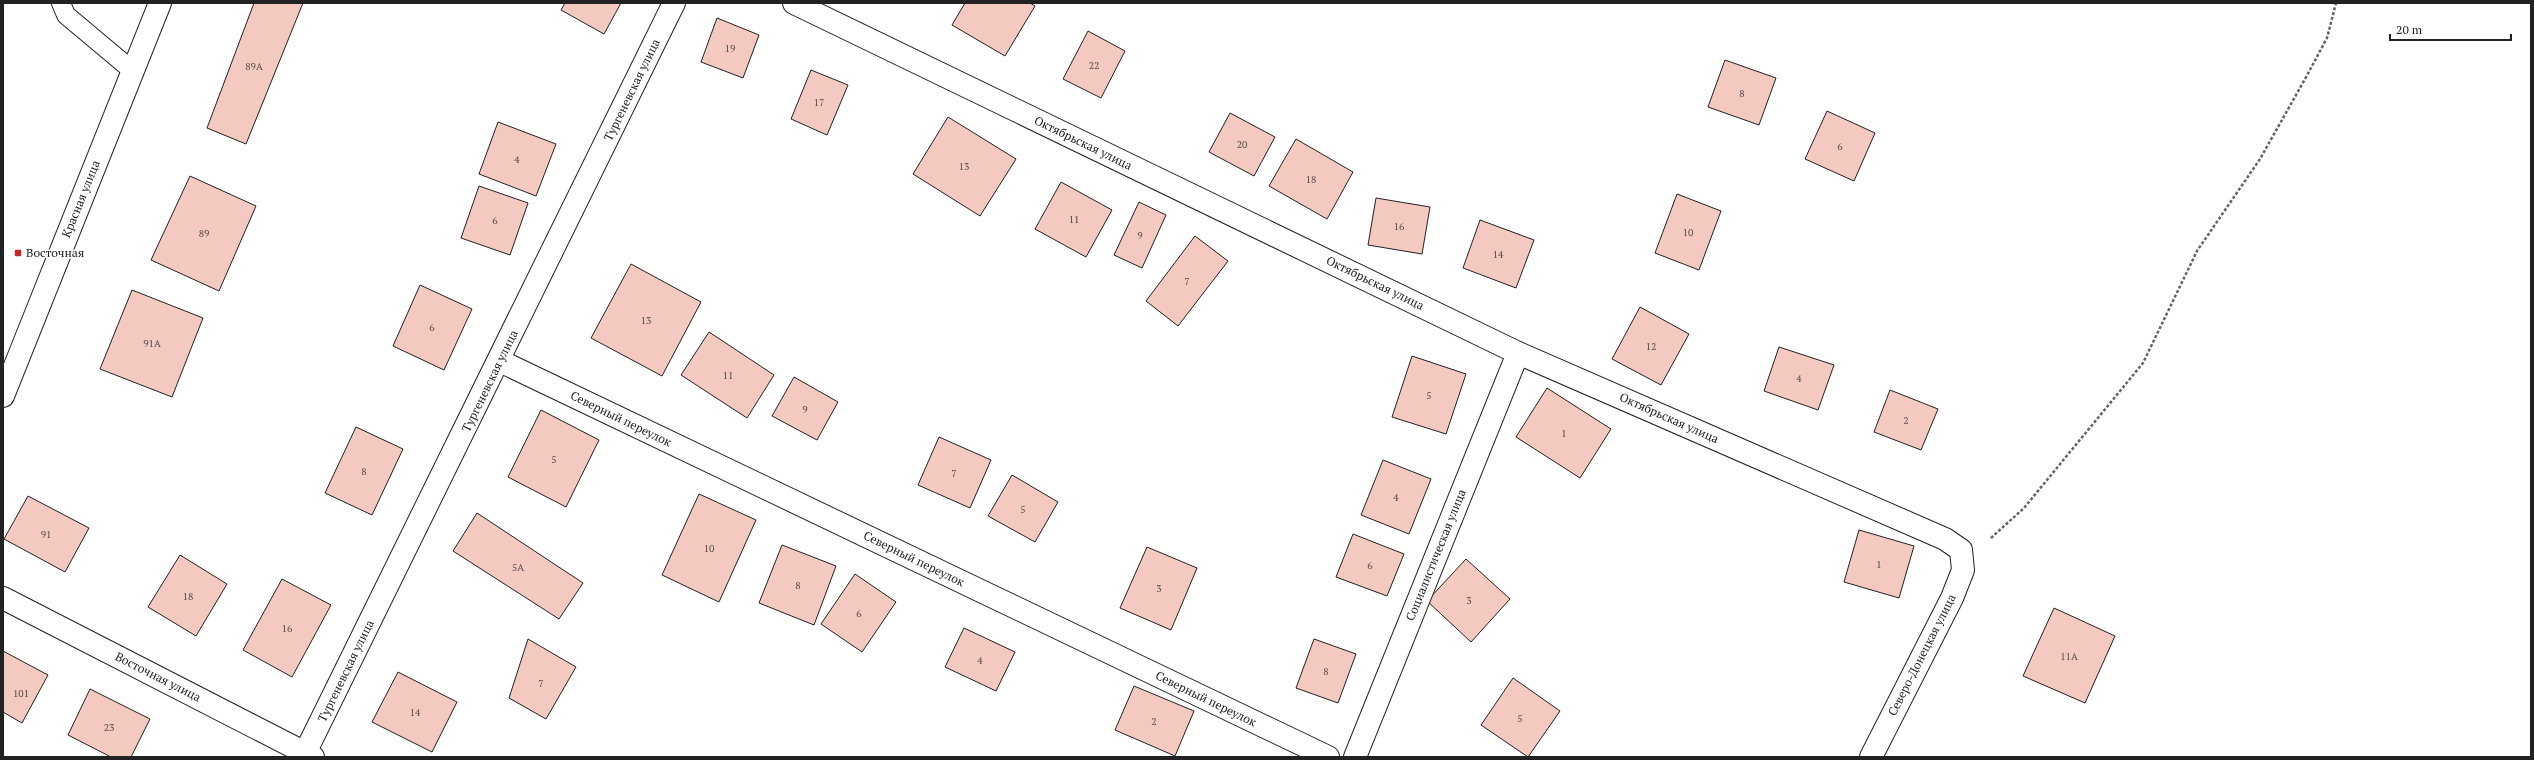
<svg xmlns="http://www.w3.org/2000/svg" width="2534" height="760" viewBox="0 0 2534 760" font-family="'PT Serif',serif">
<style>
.building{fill:#f3c9c0;stroke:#222}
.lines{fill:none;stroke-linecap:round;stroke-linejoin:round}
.lane-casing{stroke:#222;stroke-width:20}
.street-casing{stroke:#222;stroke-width:24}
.secondary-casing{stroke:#222;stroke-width:24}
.path{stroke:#646464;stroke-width:2.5;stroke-dasharray:3 2;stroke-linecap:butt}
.lane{stroke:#fff;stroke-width:18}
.street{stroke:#fff;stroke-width:22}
.secondary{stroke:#fff;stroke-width:22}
.poi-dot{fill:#c62828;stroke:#fff;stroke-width:1.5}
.labels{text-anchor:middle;stroke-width:3;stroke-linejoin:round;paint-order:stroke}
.number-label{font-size:10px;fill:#564c4a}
.street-label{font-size:12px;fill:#222;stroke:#fff}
.poi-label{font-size:12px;fill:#222;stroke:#fff;text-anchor:start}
</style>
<rect width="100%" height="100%" fill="#fff"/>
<g class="building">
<polygon points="254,3 303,3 246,144 207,128"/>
<polygon points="565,3 621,3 604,34 561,10"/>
<polygon points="965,3 1030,3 1035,6 1005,56 952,25"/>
<polygon points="717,18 759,35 743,78 701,62"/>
<polygon points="1088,31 1125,51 1101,98 1063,79"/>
<polygon points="1725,60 1776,78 1759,125 1708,107"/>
<polygon points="811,70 848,85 827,135 791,119"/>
<polygon points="1827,111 1875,133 1854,181 1805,159"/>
<polygon points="1230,113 1275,137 1254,176 1209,152"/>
<polygon points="948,117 1016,159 980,216 913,174"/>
<polygon points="498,122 556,144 536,196 479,174"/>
<polygon points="1296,139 1353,172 1327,219 1269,186"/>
<polygon points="190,176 256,206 219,291 151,260"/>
<polygon points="1061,182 1112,210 1086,257 1035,229"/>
<polygon points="479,186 528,203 510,255 461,238"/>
<polygon points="1677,194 1721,211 1699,270 1655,253"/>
<polygon points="1376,198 1430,207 1422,254 1368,245"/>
<polygon points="1139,202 1166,215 1142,268 1114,255"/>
<polygon points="1480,220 1534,240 1516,288 1463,268"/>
<polygon points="1195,236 1228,261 1178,326 1146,301"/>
<polygon points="631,264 701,302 662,376 591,338"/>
<polygon points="420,285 472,309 444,370 393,346"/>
<polygon points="132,290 203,318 172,397 100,369"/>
<polygon points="1640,307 1689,334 1661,385 1612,359"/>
<polygon points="709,332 774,375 747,418 681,375"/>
<polygon points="1779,347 1834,365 1818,410 1764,391"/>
<polygon points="1412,356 1466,374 1446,434 1392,417"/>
<polygon points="794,377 838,402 817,440 772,416"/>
<polygon points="1547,388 1611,429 1580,478 1516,437"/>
<polygon points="1890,390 1938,409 1921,450 1874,432"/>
<polygon points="541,410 599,440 566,507 508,477"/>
<polygon points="356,427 403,449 372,515 325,493"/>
<polygon points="939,437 991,460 970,508 918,485"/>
<polygon points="1383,460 1431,479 1409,534 1361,515"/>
<polygon points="1012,475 1058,502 1035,542 988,516"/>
<polygon points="699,494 756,520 719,602 662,575"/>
<polygon points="28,496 89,528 65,572 4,539"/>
<polygon points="477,513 583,583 559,619 453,551"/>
<polygon points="1859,530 1914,546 1899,598 1844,582"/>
<polygon points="1353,534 1404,554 1387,596 1336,577"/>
<polygon points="782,545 836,566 814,625 759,603"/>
<polygon points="1147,547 1197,568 1171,630 1120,608"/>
<polygon points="180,555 227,584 196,636 148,607"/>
<polygon points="1466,559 1510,599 1471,642 1427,601"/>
<polygon points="855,574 896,602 862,652 821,624"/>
<polygon points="282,579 331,605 292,677 243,650"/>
<polygon points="2054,608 2115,636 2085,703 2023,676"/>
<polygon points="964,628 1015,652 996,691 945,667"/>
<polygon points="528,639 576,667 546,719 509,698"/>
<polygon points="1314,639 1356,654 1338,703 1296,688"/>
<polygon points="3,651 48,675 22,723 3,712"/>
<polygon points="398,672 457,702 432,752 372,722"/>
<polygon points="1513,678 1560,711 1528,757 1481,725"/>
<polygon points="1134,686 1194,711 1175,756 1115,730"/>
<polygon points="90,689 150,719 131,757 111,757 68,735"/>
</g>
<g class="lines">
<g class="lane-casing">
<polyline id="lane" points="61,3 66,15 134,72"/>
</g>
<g class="street-casing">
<g id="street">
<polyline points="794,3 1518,353 1945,539 1961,550 1963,570 1952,598 1871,757"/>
<polyline points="500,361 1328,757"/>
<polyline points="3,598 313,757"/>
<polyline points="303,757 674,3"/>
<polyline points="1355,757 1518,353"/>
</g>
</g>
<g class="secondary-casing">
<polyline id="secondary" points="3,396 160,3"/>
</g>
<polyline class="path" points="1991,538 2024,508 2143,363 2197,251 2260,159 2305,79 2327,38 2336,3"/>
<use href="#lane" class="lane"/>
<use href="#street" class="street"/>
<use href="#secondary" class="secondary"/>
</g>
<rect class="poi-dot" x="14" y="249" width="8" height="8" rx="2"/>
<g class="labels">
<g class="number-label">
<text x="730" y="52">19</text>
<text x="1094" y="69">22</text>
<text x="254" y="70">89А</text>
<text x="1742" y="97">8</text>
<text x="819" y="106">17</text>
<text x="1242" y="148">20</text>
<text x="1840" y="150">6</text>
<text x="517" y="163">4</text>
<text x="964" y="170">13</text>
<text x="1311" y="183">18</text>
<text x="1074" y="223">11</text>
<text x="495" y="224">6</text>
<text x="1399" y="230">16</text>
<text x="1688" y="236">10</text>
<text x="204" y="237">89</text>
<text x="1140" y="239">9</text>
<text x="1498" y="258">14</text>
<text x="1187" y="285">7</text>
<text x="646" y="324">13</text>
<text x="432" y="331">6</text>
<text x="152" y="347">91А</text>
<text x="1651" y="350">12</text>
<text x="728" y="379">11</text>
<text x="1799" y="382">4</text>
<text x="1429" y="399">5</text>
<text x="805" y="413">9</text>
<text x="1906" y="424">2</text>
<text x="1564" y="437">1</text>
<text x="554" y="463">5</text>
<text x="364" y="475">8</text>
<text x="954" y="477">7</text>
<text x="1396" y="501">4</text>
<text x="1023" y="513">5</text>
<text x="46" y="538">91</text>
<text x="709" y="552">10</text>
<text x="1879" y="568">1</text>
<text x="1370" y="569">6</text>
<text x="518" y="571">5А</text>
<text x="798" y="589">8</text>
<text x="1159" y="592">3</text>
<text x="188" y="600">18</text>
<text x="1469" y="604">3</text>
<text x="859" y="617">6</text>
<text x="287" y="632">16</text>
<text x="2069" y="660">11А</text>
<text x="980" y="664">4</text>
<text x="1326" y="675">8</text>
<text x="541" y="687">7</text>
<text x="21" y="697">101</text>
<text x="415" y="716">14</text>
<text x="1520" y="722">5</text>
<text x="1154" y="725">2</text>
<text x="109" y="731">23</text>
</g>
<g class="street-label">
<text transform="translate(632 90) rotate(-64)" y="4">Тургеневская улица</text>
<text transform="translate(1083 143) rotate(26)" y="4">Октябрьская улица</text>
<text transform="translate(81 199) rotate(-68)" y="4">Красная улица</text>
<text transform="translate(1375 283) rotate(26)" y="4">Октябрьская улица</text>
<text transform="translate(490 381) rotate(-64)" y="4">Тургеневская улица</text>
<text transform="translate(1669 418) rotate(24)" y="4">Октябрьская улица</text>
<text transform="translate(621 419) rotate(26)" y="4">Северный переулок</text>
<text transform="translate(1436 555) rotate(-68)" y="4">Социалистическая улица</text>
<text transform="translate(914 559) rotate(26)" y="4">Северный переулок</text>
<text transform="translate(1922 655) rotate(-63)" y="4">Северо-Донецкая улица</text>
<text transform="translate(346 671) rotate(-64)" y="4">Тургеневская улица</text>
<text transform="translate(158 677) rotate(27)" y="4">Восточная улица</text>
<text transform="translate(1206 699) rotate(26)" y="4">Северный переулок</text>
</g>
<g class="poi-label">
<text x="26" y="257">Восточная</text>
</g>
</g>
<rect width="2534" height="760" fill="none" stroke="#222222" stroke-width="8"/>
<path d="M2390 34v6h121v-6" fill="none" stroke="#222222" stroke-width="2"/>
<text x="2396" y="34" font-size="12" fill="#222222" stroke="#ffffff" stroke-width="3" paint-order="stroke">20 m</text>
</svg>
